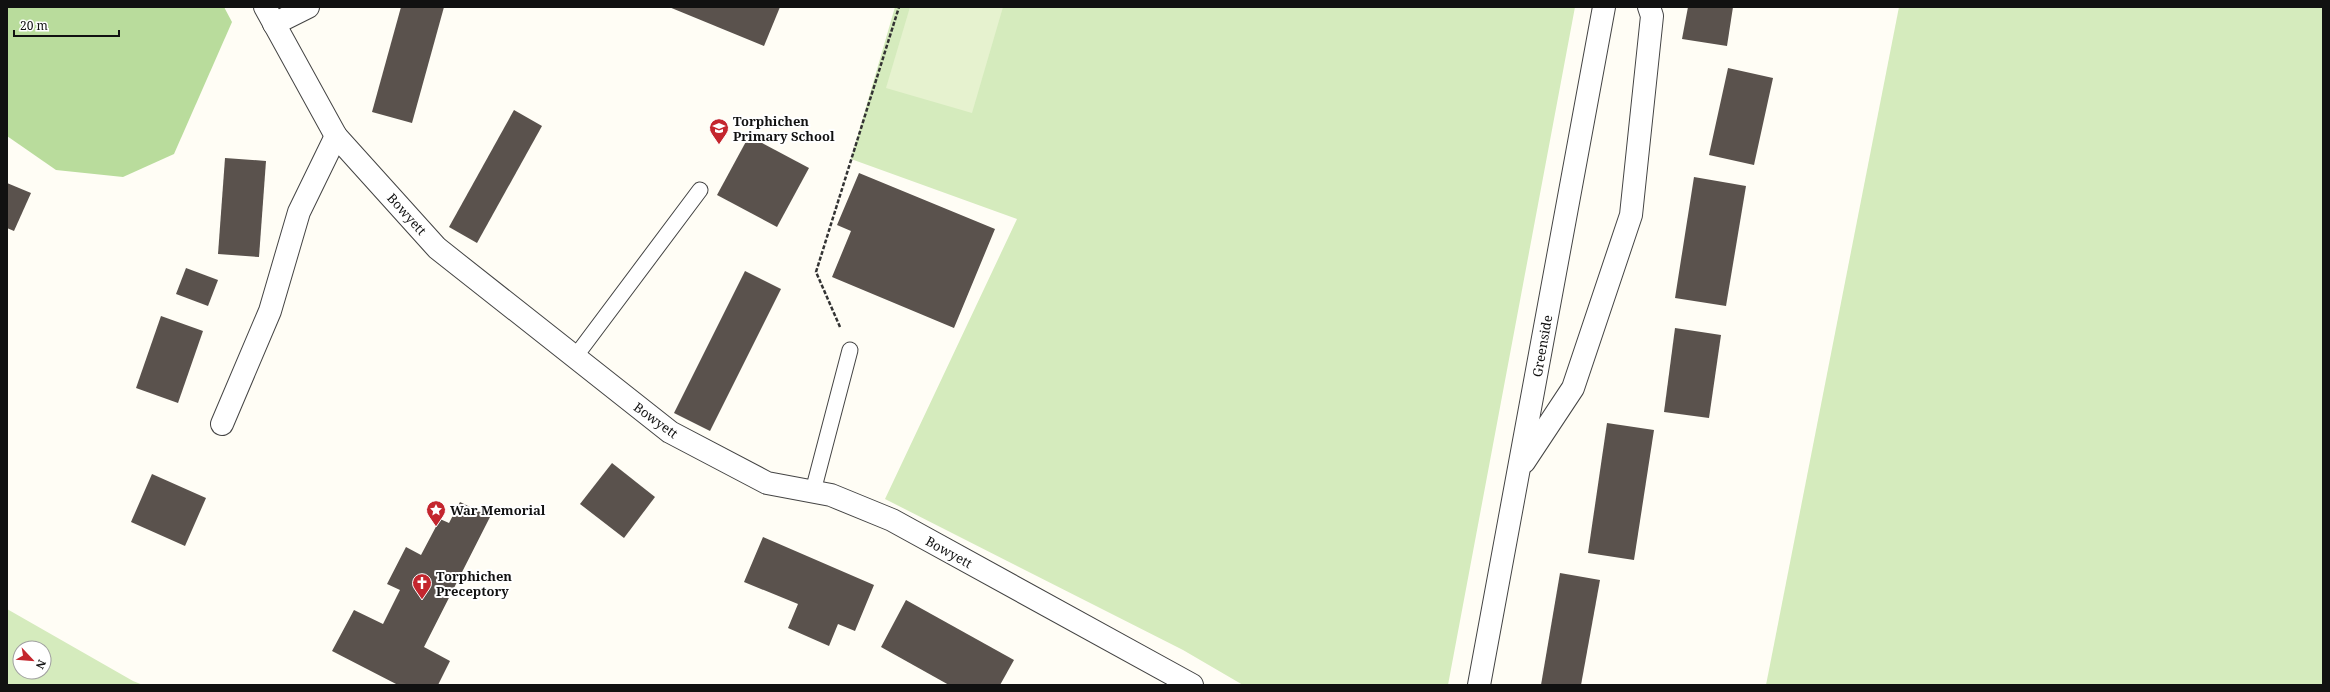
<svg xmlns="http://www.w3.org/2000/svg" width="2330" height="692" viewBox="0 0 2330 692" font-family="'Noto Serif',serif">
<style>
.green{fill:#d5ebbd;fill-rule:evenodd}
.forest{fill:#b9dc9c}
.pitch{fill:#e6f2cf}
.building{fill:#5a524d}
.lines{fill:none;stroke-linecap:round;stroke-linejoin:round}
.service-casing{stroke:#444;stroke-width:17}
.minor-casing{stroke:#444;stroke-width:24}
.path{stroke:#333;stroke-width:2.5;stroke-dasharray:4 2;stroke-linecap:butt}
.service{stroke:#fff;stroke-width:15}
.minor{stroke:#fff;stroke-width:22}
.labels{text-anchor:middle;stroke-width:4;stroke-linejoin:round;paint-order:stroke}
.poi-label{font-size:13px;font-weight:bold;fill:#111;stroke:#fff;text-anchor:start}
.street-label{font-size:13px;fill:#111;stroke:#fff}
</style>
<rect width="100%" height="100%" fill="#fffdf5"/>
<g class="green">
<polygon points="895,7 1575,7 1448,685 1243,685 1183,650 885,499 1017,219 851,159"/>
<polygon points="1899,7 2323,7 2323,685 1766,685"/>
<path d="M7,609L133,681L143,685H7ZM20,648H44V672H20Z"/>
</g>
<polygon class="forest" points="7,7 224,7 232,22 174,154 123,177 56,170 7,136"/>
<polygon class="pitch" points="910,7 1003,7 972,113 886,88"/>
<g class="building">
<polygon points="401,7 444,7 412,123 372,112"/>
<polygon points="669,7 780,7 764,46"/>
<polygon points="1688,7 1733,7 1727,46 1682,39"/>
<polygon points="1728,68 1773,78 1754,165 1709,155"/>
<polygon points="514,110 542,126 477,243 449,227"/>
<polygon points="749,136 809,168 777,227 717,195"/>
<polygon points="225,158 266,161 259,257 218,254"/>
<polygon points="859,173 995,229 954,328 832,277 851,231 837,225"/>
<polygon points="1694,177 1746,186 1726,306 1675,298"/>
<polygon points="7,183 31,193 14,231 7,228"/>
<polygon points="186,268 218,280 208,306 176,294"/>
<polygon points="745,271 781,289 710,431 674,413"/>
<polygon points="161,316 203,331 178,403 136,388"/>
<polygon points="1675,328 1721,335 1709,418 1664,412"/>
<polygon points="1607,423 1654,430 1634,560 1588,553"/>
<polygon points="612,463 655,497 624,538 580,504"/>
<polygon points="152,474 206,498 185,546 131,522"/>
<polygon points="460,502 490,517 424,647 450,661 438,685 398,685 332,651 354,610 383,624 400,590 387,584 406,547 421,555 440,519 449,523"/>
<polygon points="763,537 874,585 855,631 838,624 829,646 788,628 798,604 744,582"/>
<polygon points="1560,573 1600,580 1581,685 1541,685"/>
<polygon points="906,600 1014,660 1000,685 949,685 881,647"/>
</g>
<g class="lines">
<g class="service-casing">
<g id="service">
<polyline points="575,357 700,190"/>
<polyline points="813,491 850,350"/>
</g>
</g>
<g class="minor-casing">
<g id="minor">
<polyline points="265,7 336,136 437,248 670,432 767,483 831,495 892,520 1192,685"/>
<polyline points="274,24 308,7"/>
<polyline points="222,424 270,311 299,212 336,136"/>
<polyline points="1524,462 1573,388 1631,215 1652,16 1649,7"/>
<polyline points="1479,685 1604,7"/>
</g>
</g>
<polyline class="path" points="840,327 816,272 899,7"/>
<use href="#service" class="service"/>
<use href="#minor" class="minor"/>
</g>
<defs>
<g id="school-pin" transform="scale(1)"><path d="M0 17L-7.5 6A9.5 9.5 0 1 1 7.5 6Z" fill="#c4262e" stroke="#fff"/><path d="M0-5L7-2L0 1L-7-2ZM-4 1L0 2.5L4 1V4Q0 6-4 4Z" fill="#fff"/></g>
<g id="sight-pin" transform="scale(1)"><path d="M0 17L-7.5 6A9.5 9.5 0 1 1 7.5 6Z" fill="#c4262e" stroke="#fff"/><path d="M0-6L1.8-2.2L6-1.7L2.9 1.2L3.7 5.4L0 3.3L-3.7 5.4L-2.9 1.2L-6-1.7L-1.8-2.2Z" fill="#fff"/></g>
<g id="church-pin" transform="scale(1)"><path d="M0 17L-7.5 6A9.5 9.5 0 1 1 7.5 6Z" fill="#c4262e" stroke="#fff"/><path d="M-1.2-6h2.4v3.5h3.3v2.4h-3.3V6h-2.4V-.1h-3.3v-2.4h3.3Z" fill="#fff"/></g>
</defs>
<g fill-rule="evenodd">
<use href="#school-pin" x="719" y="128"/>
<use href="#sight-pin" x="436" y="510"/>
<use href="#church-pin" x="422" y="583"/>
</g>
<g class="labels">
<g class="poi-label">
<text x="733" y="126">Torphichen<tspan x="733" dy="15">Primary School</tspan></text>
<text x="450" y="515">War Memorial</text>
<text x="436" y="581">Torphichen<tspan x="436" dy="15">Preceptory</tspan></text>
</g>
<g class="street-label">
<text transform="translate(407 214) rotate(48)" y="5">Bowyett</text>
<text transform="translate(1542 346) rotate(-80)" y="5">Greenside</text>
<text transform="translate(656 420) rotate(36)" y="5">Bowyett</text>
<text transform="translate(949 552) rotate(29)" y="5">Bowyett</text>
</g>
</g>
<rect width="2330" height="692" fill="none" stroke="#111111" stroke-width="16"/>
<g transform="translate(32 660) rotate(116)"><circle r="19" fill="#ffffff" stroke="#a0a0a0"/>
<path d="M0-3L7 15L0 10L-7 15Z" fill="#c4262e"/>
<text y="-6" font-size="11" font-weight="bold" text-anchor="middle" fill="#111111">N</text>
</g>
<path d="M14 30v6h105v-6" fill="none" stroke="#111111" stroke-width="2"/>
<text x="20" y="30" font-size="12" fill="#111111" stroke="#ffffff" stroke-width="3" paint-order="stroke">20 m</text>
</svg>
